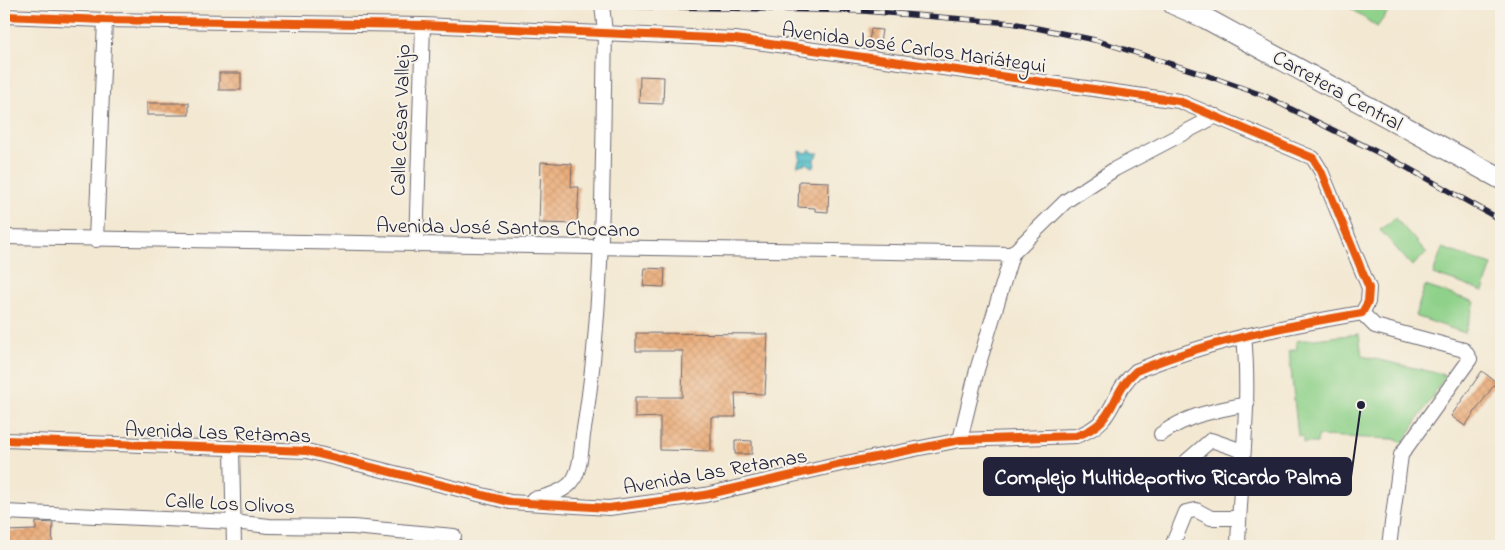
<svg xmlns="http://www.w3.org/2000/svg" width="1505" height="550" viewBox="0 0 1505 550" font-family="'Indie Flower',sans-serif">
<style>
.pitch{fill:#8fd18a;stroke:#587a62}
.water{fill:url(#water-rules);stroke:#397082}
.building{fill:url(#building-cross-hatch)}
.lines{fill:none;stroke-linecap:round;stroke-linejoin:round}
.minor-casing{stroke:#6b6770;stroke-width:16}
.highway-casing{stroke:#6b6770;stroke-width:22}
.minor{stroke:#fff;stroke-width:14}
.highway{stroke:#fff;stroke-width:20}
.rail-casing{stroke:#22223b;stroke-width:5.5}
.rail{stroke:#f7f3e8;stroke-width:4;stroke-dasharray:11;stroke-linecap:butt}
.cycleway-casing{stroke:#f7f3e8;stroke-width:11}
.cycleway{stroke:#e8590c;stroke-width:8}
.labels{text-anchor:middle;stroke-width:4;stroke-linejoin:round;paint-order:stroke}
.street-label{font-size:21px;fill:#22223b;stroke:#f7f3e8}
.leader{fill:none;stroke:#22223b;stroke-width:2}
.callout-dot{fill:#22223b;stroke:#f7f3e8;stroke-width:2}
.callout{fill:#22223b;stroke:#22223b;stroke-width:2}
.callout-label{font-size:22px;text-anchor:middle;font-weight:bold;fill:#fff}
</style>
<defs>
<pattern id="water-rules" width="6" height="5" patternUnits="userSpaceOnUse" patternTransform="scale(1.25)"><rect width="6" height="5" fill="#50bec9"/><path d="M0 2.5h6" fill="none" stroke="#429aa4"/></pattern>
<pattern id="building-cross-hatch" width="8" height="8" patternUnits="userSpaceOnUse" patternTransform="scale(1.25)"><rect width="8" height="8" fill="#eaa873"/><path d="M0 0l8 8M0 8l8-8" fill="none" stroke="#c89064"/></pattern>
</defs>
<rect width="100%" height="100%" fill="#f7f3e8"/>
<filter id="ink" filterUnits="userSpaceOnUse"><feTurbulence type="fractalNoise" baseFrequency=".02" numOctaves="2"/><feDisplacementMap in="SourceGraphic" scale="10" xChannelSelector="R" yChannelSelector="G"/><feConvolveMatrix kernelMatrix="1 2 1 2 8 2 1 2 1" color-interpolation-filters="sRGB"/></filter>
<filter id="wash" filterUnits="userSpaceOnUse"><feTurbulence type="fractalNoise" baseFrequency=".0096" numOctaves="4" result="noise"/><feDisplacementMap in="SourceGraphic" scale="20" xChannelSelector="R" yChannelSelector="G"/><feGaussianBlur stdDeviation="1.12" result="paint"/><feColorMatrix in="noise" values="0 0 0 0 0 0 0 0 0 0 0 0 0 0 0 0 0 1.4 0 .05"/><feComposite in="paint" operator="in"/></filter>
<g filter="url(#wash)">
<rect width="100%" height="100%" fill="#f3e8d2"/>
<g class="pitch">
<polygon points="1344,4 1390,4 1393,5 1377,27"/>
<polygon points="1395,218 1427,253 1412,266 1380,230"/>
<polygon points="1442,248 1492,265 1483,291 1433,274"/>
<polygon points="1425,286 1475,302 1465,333 1415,316"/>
<polygon points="1359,334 1362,356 1446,375 1403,443 1394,439 1318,436 1317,443 1303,443 1303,436 1298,436 1289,351 1297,349 1296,341"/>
</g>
<polygon class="water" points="810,149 814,153 819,153 814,159 815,166 811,167 807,163 797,166 800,158 799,151 807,153"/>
<g id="blocks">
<g class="building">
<polygon points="871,29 882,30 879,49 868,47"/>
<rect x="219" y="73" width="22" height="17"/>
<polygon points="640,76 664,77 663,104 639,103"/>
<rect x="147" y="103" width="42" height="12"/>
<polygon points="541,162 572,164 571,187 579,187 577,224 539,223"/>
<polygon points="799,181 829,182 828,212 815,211 815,208 798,207"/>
<polygon points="645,268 665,269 664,287 643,286"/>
<polygon points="636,333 768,334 765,394 735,393 736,417 711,417 711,451 660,450 660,417 635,418 635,397 682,397 683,351 636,351"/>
<polygon points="1482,371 1496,382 1465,426 1451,416"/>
<polygon points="735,440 752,441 752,454 735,454"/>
<polygon points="36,522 53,523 52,546 4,546 4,531 36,530"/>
</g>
</g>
</g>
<g filter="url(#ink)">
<use href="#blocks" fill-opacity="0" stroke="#6b6770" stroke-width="1"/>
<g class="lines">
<g class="minor-casing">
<g id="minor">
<path d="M4,16L105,20L423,25L735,39L1179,101L1313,158L1321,171L1369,288L1368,302L1362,313C1285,326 1208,341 1136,371C1108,395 1118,422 1076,436L960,440L841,464L705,495L609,508L510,502L307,451L4,440"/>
<polyline points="4,237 1012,254"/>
<polyline points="96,240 105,20"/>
<polyline points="416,245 423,25"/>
<polyline points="1362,313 1375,326 1464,350 1470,359 1401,455 1389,546"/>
<path d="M1161,434C1190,414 1213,411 1247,404"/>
<polyline points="960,440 977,370 1012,254 1066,201 1115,169 1216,116"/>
<polyline points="232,449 234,546"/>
<polyline points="1181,466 1211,440 1243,451"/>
<path d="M533,499C545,497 562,492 571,483C581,471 581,450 583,435C605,306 602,165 605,33L602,4"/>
<polyline points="4,512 233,522 269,526 353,527 454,536"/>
<polyline points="1172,546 1186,512 1196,510 1211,518 1239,518"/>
<path d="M1238,546C1240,476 1251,407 1244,336"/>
</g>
</g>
<g class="highway-casing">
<polyline id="highway" points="1173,4 1205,18 1501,179"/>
</g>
<use href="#minor" class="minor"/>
<use href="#highway" class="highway"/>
<g class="rail-casing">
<polyline id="rail" points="521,4 864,11 1012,23 1095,40 1200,73 1265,96 1395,161 1501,220"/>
</g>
<use href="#rail" class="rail"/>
<g class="cycleway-casing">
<path id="cycleway" d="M4,16L105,20L423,25L735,39L1179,101L1313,158L1321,171L1369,288L1368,302L1362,313C1285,326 1208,341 1136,371C1108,395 1118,422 1076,436L960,440L841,464L705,495L609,508L510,502L307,451L4,440"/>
</g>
<use href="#cycleway" class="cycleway"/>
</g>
</g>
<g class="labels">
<g class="street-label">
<text transform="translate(914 47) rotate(8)" y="7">Avenida José Carlos Mariátegui</text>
<text transform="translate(1338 90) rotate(29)" y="7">Carretera Central</text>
<text transform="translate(400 120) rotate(-88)" y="7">Calle César Vallejo</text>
<text transform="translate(508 227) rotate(1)" y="7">Avenida José Santos Chocano</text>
<text transform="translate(218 432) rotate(2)" y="7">Avenida Las Retamas</text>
<text transform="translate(715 471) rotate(-10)" y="7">Avenida Las Retamas</text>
<text transform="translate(230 503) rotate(3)" y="7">Calle Los Olivos</text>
</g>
</g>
<path class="leader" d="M1361 405L1351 477"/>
<circle class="callout-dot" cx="1361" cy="405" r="5"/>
<rect class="callout" x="984" y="458" width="367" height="37" rx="5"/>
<g class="callout-label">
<text x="1168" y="484">Complejo Multideportivo Ricardo Palma</text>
</g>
<rect width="1505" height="550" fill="none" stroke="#f7f3e8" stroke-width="20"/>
</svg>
